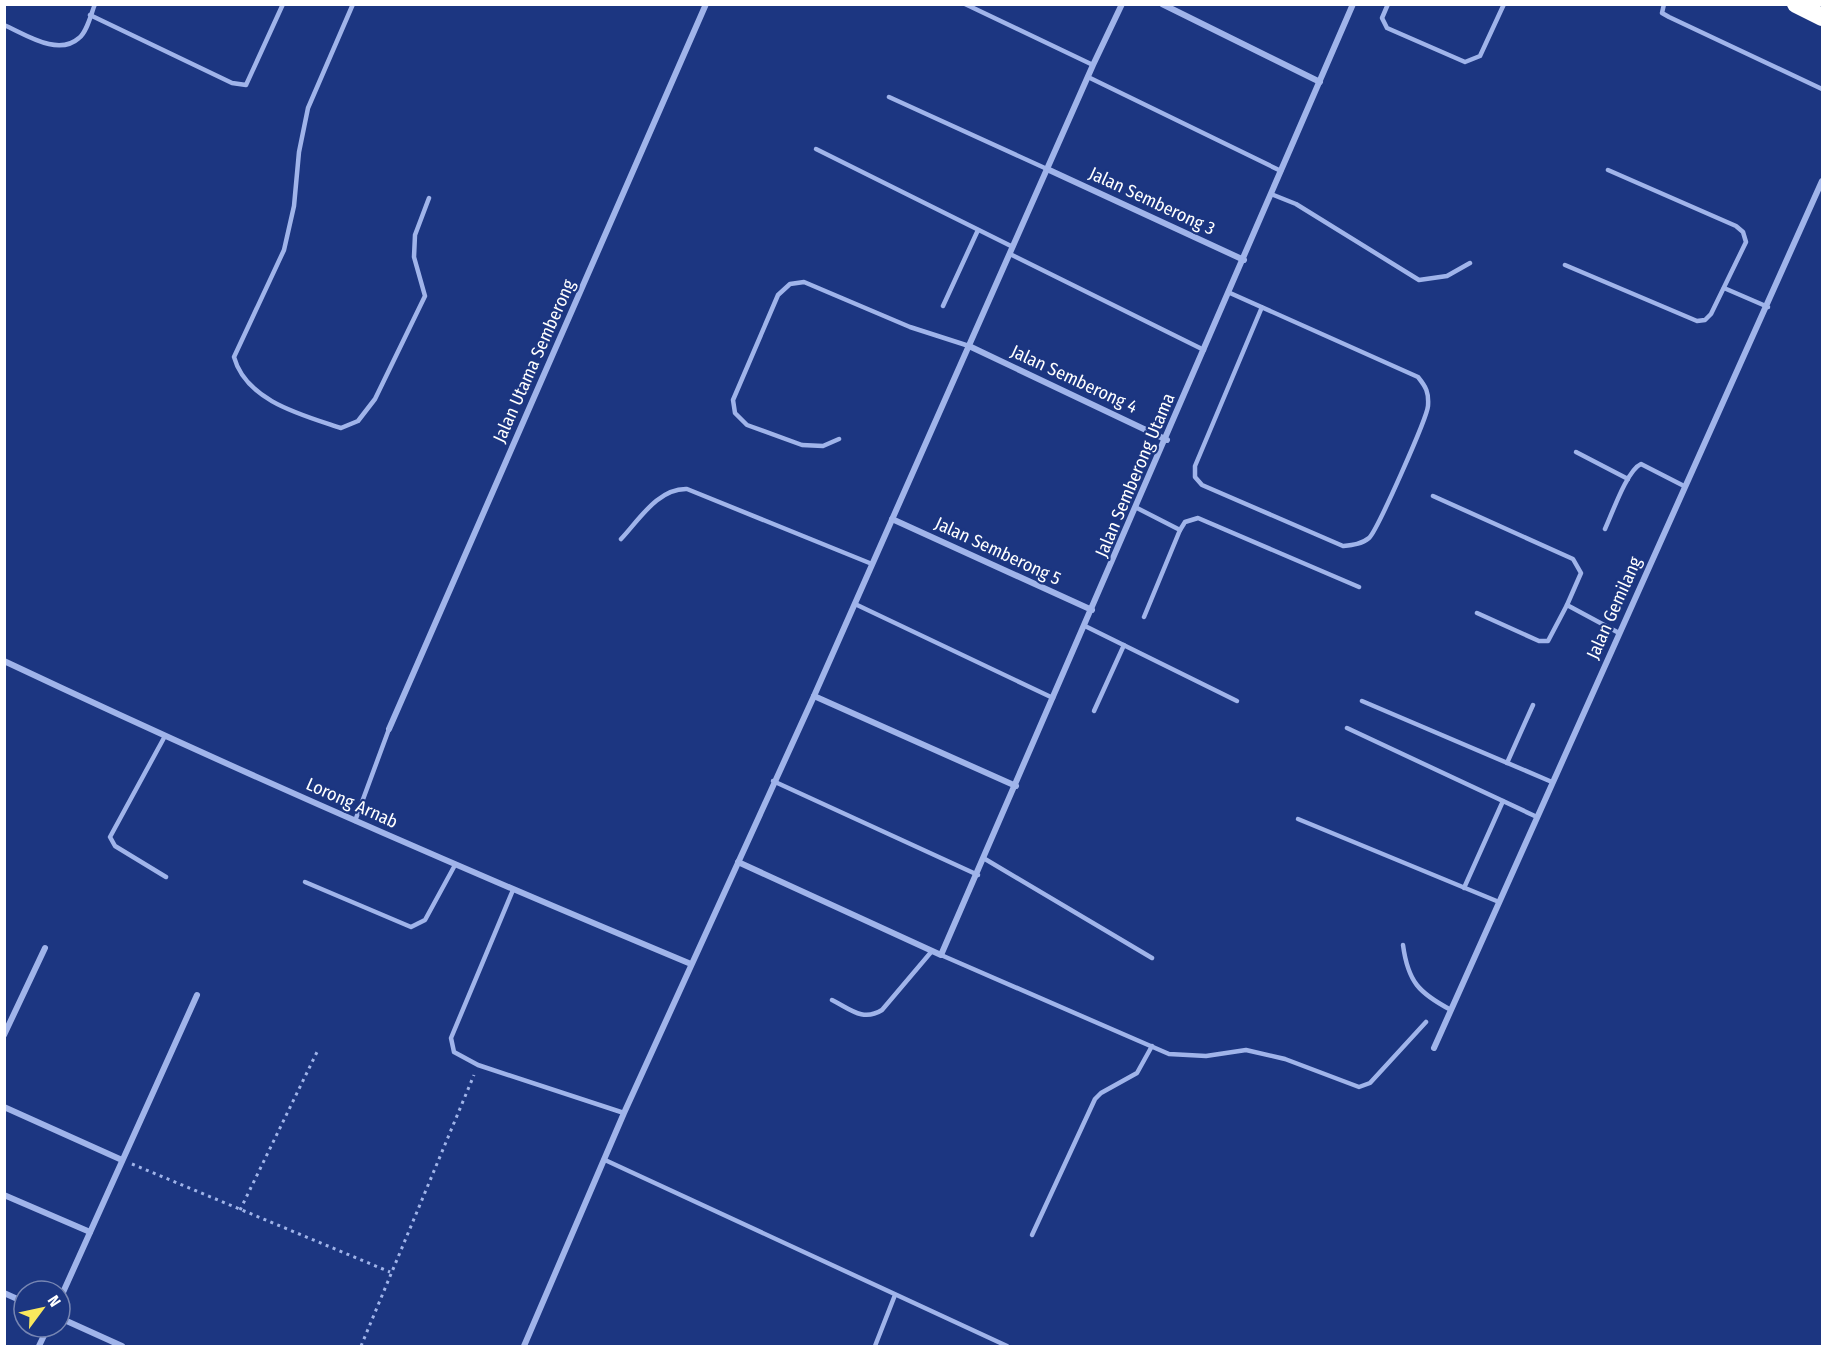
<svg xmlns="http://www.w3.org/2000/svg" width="1827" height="1351" viewBox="0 0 1827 1351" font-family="'Fira Sans Condensed',sans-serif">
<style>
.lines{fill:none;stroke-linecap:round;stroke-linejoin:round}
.path{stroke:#a0b4ea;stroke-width:3;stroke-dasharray:3 4.5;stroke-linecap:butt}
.lane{stroke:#a0b4ea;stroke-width:4.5}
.street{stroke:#a0b4ea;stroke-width:6}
.highway{stroke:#fff;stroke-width:18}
.labels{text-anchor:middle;stroke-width:4.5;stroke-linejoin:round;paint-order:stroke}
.street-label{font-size:18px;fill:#fff;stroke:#1c3681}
</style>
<rect width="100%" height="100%" fill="#1c3681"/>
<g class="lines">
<g class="path">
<polyline points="132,1164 390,1272"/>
<polyline points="240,1210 318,1050"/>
<polyline points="361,1346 474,1075"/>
</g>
<g class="lane">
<path d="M353,4L308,108L299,152L294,206L284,250L234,357C246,401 302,415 341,428L358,421L375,399L425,296L414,257L415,235L429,198"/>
<polyline points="965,4 1093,65"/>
<polyline points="1388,4 1382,18 1387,28 1465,62 1480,56 1504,4"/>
<polyline points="1664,4 1662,13 1669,17 1822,89"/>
<polyline points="90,15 232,83 246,85 283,4"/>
<path d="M4,25C25,34 58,57 79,38C87,32 91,14 95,4"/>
<polyline points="1088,77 1281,171"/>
<polyline points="889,97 1047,169"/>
<polyline points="816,149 1013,247"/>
<polyline points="1271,194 1296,204 1419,280 1447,276 1470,263"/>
<polyline points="1010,254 1204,350"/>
<polyline points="1565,265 1697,321 1705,320 1711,314 1746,242 1743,232 1736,226 1608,170"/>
<polyline points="1724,288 1768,307"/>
<path d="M1230,293L1418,377C1426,387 1429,392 1428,406C1427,418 1377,531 1369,538C1362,544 1352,545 1343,546L1202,485L1195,477V466L1262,307"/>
<polyline points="943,306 978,230"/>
<polyline points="839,439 823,446 802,445 747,425 735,413 733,400 778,295 790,284 804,282 910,327 969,346"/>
<polyline points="1576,452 1628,479"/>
<polyline points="1433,496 1573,559 1581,573 1567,605 1619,633"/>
<polyline points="1137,508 1180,530 1144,617"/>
<path d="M1605,529C1612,514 1627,470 1641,464L1684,486"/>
<polyline points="1180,530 1185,522 1198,518 1359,587"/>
<path d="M621,539C639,520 658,488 687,489L872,564"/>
<polyline points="855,604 1053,698"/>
<polyline points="1477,613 1539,641 1548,641 1567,605"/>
<polyline points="1085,626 1237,701"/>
<polyline points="1362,701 1552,782"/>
<polyline points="1094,711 1124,645"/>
<polyline points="1347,728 1537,817"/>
<polyline points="165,736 110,837 115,846 166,877"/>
<polyline points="1507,763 1533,705"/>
<polyline points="773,781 978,875"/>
<polyline points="1298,819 1499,902"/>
<polyline points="355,821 389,729"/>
<polyline points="985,859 1152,958"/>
<polyline points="305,882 411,927 425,920 455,865"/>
<polyline points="1464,888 1503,801"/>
<polyline points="513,890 451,1038 454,1052 478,1065 624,1113"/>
<path d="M1403,945C1408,982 1419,993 1451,1010"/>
<polyline points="941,955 1169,1054 1206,1056 1246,1050 1285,1059 1359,1087 1370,1083 1426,1022"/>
<path d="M832,1000C850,1009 863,1022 882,1010L932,951"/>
<polyline points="605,1160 1007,1346"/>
<polyline points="1032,1235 1095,1099 1101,1093 1137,1073 1152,1046"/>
<polyline points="875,1346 895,1295"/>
</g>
<g class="street">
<polyline points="1162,4 1320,82"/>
<polyline points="1047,169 1244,260"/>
<polyline points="969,346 1167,440"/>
<polyline points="892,519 1092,610"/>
<path d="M4,661C231,768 460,868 691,964"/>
<polyline points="814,696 1016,786"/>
<polyline points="389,729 706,4"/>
<polyline points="738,862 941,955 1353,4"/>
<polyline points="4,1035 45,948"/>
<polyline points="1434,1048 1822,181"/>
<polyline points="4,1107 122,1160"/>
<polyline points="4,1195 90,1232"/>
<polyline points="4,1293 24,1302"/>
<polyline points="60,1299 197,995"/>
<polyline points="60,1318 122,1346"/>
<polyline points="39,1346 48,1327"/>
<polyline points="524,1346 624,1113 814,696 1093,65 1122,4"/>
</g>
<polyline class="highway" points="1796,4 1822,17"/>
</g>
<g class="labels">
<g class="street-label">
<text transform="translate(1152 201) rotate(25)" y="6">Jalan Semberong 3</text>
<text transform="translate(534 361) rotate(-66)" y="6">Jalan Utama Semberong</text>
<text transform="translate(1074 379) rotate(25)" y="6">Jalan Semberong 4</text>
<text transform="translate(1135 475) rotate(-67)" y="6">Jalan Semberong Utama</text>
<text transform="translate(998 551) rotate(25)" y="6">Jalan Semberong 5</text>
<text transform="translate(1614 608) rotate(-66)" y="6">Jalan Gemilang</text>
<text transform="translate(352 803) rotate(24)" y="6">Lorong Arnab</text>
</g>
</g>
<rect width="1827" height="1351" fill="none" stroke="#ffffff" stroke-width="12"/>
<g transform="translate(42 1309) rotate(57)"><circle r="28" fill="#1c3681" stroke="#7786b3" stroke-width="1.5"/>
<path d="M0-4.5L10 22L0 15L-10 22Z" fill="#fae85d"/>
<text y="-9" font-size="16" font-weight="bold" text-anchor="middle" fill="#ffffff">N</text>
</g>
</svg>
